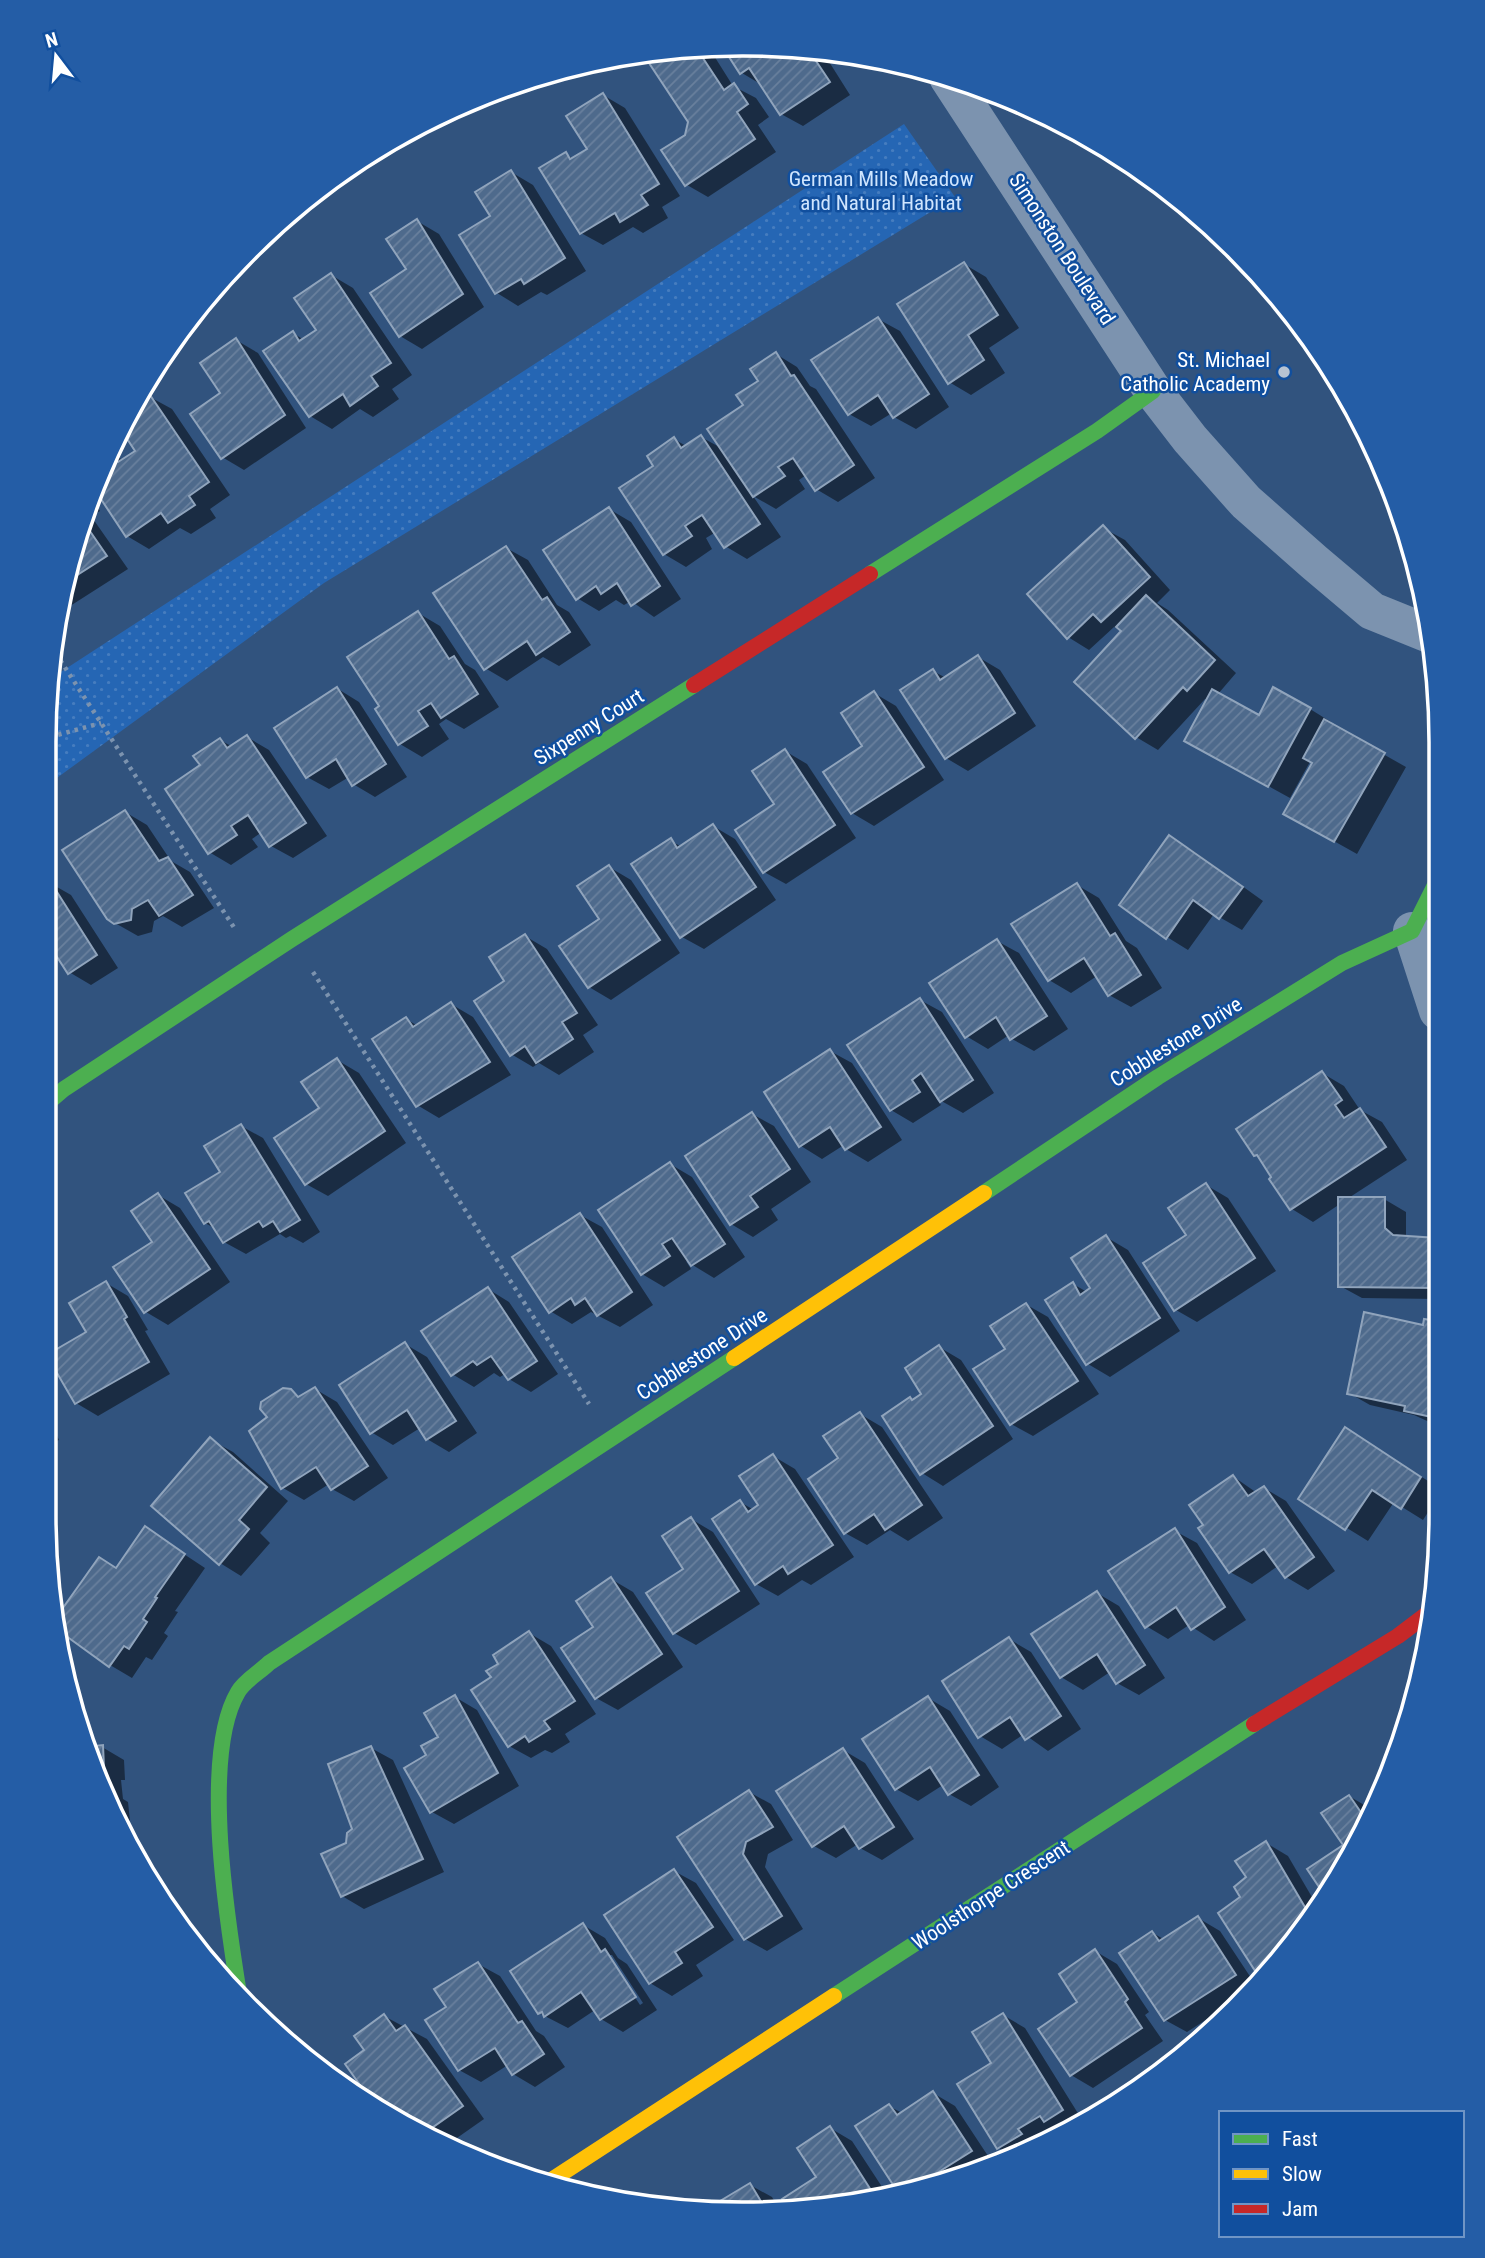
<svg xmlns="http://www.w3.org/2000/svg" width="1485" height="2258" viewBox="0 0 1485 2258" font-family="'Roboto Condensed',sans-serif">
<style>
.green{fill:url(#green-dots)}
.shadow{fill:#0007;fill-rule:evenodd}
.building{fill:url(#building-hatch);stroke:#90a4bc;stroke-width:2}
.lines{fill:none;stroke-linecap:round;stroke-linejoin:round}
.path{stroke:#7c93af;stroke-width:4.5;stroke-dasharray:3.5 5;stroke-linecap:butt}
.street{stroke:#7c93af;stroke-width:38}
.fast{stroke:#4caf50;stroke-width:16}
.slow{stroke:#ffc107;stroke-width:16}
.jam{stroke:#c62828;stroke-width:16}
.poi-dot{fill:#b7c3d2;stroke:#114f9e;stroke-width:2.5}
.labels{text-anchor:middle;stroke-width:5;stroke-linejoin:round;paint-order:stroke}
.park-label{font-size:21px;fill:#cfe5fe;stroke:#114f9e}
.street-label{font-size:21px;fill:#fff;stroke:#114f9e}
.poi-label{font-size:21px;fill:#fff;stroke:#114f9e;text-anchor:end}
.rim{fill:none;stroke:#fff;stroke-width:3.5}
</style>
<defs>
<pattern id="green-dots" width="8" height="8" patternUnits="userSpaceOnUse" patternTransform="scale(1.75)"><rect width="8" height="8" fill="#2566b4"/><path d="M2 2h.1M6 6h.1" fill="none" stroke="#467dbf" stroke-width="1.8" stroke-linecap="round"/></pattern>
<pattern id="building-hatch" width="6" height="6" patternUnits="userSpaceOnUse" patternTransform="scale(1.75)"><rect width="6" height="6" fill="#4e6a8c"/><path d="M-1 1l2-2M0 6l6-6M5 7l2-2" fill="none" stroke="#69809d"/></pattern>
</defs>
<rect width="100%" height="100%" fill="#31537e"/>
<polygon class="green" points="904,124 955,197 324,583 50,783 50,679"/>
<g class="shadow">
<polygon points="700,45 711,51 733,86 756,98 769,117 758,125 776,152 708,197 687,185 686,136 690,121 651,64 673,49"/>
<polygon points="724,46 821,49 850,95 803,126 781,114 762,85 742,73"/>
<polygon points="603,95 625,108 680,196 662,207 668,218 643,233 633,227 603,245 581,233 566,154 574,159 589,150"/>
<polygon points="511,172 533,185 586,271 547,295 541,292 518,306 497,293 493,217"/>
<polygon points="417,221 439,234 484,307 422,349 400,336"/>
<polygon points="964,264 986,277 1019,328 989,348 1005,373 971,395 949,382"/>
<polygon points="331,275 353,288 412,375 392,389 399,399 373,417 360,409 332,429 310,416 293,333 304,340 318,330"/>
<polygon points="878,319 900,331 949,407 916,429 894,417 892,413 871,426 849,414"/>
<polygon points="236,340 258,353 306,428 244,470 222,457 223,394"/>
<polygon points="776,354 797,367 810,386 816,389 875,478 838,502 816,489 806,475 799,480 805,489 776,509 753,496 781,537 747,559 725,546 716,532 706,538 712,549 686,567 664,554 656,466 674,439 686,446 701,437 723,449 745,405"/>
<polygon points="150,397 172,409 230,495 210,509 216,518 191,534 180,528 149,549 127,536 95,488 107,457 112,454 123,460 137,451 121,426 132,409"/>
<polygon points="92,498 100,511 91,516 128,569 67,608 59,603 68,561"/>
<polygon points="609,509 631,522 681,599 654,617 631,601 624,605 616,600 599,611 577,598"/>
<polygon points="1103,528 1125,540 1170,590 1157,603 1168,610 1236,673 1218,694 1259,717 1310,709 1331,722 1330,724 1406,767 1357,854 1307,826 1314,762 1311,760 1290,798 1208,753 1208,701 1205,699 1158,750 1136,737 1122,632 1114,627 1089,650 1068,637"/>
<polygon points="506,548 528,560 557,605 569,612 591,645 559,666 543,657 507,681 485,668"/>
<polygon points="418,613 440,626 465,664 475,670 499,707 464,729 446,719 439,724 449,739 422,757 400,744 377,710 382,706"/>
<polygon points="978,657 1000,670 1036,726 968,771 946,758 933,671 946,678"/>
<polygon points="338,689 359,702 407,777 375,797 353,784 349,777 329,789 307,777"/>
<polygon points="874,693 896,706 944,780 874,826 852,813"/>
<polygon points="247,737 269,750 327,836 293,858 271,846 262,832 252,839 258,847 231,865 209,852 202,766 220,740 233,747"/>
<polygon points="785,751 807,764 856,838 786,884 764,872"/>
<polygon points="125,812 147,825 171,861 190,872 214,908 182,927 163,916 154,921 152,932 138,936 115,923"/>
<polygon points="713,826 735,839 776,900 704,949 682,937 671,841 682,847"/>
<polygon points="1170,837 1192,850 1263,901 1242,930 1214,914 1188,950 1167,937"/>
<polygon points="609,867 631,880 680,953 611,1000 589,987"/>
<polygon points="50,883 71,895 118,968 91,985 69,972 60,958 50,965"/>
<polygon points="1077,885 1099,898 1126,941 1137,948 1162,988 1131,1007 1109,995 1097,976 1071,993 1049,980"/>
<polygon points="525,936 547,949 598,1025 583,1035 594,1052 559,1075 539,1063 533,1067 511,1054 507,982"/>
<polygon points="997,941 1019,953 1068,1029 1034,1051 1012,1039 1009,1035 988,1049 966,1036"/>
<polygon points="920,1000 942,1012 994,1093 963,1113 936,1098 941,1105 913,1123 891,1110"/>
<polygon points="451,1004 473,1017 511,1075 439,1118 417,1105 406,1019 418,1026"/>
<polygon points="830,1051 852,1063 902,1140 868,1162 846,1149 844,1145 822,1159 801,1146 766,1093"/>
<polygon points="337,1060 359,1073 406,1143 328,1196 306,1184 321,1109"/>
<polygon points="1322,1073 1344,1086 1360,1110 1382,1122 1407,1160 1347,1199 1384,1199 1406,1212 1406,1238 1437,1240 1437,1299 1362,1298 1340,1286 1340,1204 1313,1222 1292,1209 1271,1179 1273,1177 1261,1158 1256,1155"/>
<polygon points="752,1114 774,1126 811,1182 771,1209 778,1220 753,1237 731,1224"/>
<polygon points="241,1126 263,1138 320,1232 303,1243 290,1236 286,1238 280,1234 246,1254 224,1242 216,1229 205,1223"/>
<polygon points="670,1164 692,1177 745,1257 714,1278 686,1261 691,1269 664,1287 642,1274 600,1210"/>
<polygon points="1206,1185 1228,1198 1276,1271 1197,1322 1176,1310 1188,1235"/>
<polygon points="158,1195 180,1208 230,1282 168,1325 146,1312 116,1268 155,1242"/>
<polygon points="580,1215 602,1227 653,1305 620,1327 591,1312 572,1324 550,1311"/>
<polygon points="1106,1237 1128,1250 1180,1331 1110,1377 1088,1364 1047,1300 1073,1284 1087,1292 1092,1289"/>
<polygon points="106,1283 128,1296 148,1330 145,1331 170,1374 98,1416 76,1403 50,1355 88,1332"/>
<polygon points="488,1289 509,1302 558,1374 531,1392 509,1379 505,1374 500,1377 494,1373 474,1387 452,1374"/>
<polygon points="1027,1305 1048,1317 1099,1394 1033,1436 1011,1424 1007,1349"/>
<polygon points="1437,1323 1436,1425 1414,1415 1370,1405 1349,1393 1424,1327"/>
<polygon points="405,1344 427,1357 477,1433 449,1452 427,1439 420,1428 393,1445 371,1432"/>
<polygon points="939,1347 961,1360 1013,1439 943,1486 922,1473 914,1401 924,1394"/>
<polygon points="315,1389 337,1402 388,1478 354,1501 332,1489 329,1484 304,1500 283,1488 270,1417 290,1391 301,1397"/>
<polygon points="860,1414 882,1427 943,1518 908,1541 890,1530 867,1545 845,1533 840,1459"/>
<polygon points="50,1420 59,1440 50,1444"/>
<polygon points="1346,1429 1436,1486 1436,1500 1423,1520 1394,1502 1368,1541 1300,1499"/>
<polygon points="211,1440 233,1452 288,1501 260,1533 270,1543 241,1576 220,1563"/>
<polygon points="773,1456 795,1469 854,1557 811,1585 802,1580 778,1596 756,1584 740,1502 754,1510 760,1506"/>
<polygon points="1234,1477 1257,1493 1264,1488 1286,1501 1335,1571 1308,1590 1286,1577 1278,1566 1252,1584 1230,1572 1205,1525"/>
<polygon points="691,1519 713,1532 760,1604 696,1645 674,1633 686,1569"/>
<polygon points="146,1529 205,1568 175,1611 178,1612 164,1633 168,1636 152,1660 146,1657 132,1678 110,1665 54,1624 117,1569"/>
<polygon points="1175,1531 1197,1543 1246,1620 1214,1641 1189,1625 1168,1639 1146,1626"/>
<polygon points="611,1579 633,1592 683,1667 618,1710 596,1698 596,1628"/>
<polygon points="1097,1593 1119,1606 1165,1678 1139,1695 1117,1683 1110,1672 1083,1690 1061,1677"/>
<polygon points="529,1633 551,1646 596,1714 565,1734 570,1742 552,1753 545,1750 531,1758 509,1746 493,1678 501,1664"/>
<polygon points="1009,1639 1031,1652 1081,1729 1048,1751 1024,1734 1002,1749 980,1736"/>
<polygon points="67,1679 70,1682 72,1701 85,1708 88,1748 102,1747 124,1760 125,1780 121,1780 123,1799 128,1802 130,1821 121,1822 81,1740"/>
<polygon points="455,1697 477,1710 519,1786 454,1824 432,1812 429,1755 440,1738"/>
<polygon points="928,1698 950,1711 999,1787 971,1806 949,1794 943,1785 918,1801 896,1789"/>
<polygon points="371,1748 393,1760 444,1872 364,1909 342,1896 348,1844 354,1829"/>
<polygon points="843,1750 865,1763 914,1839 882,1860 860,1848 858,1844 836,1858 814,1846"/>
<polygon points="749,1792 771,1804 793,1840 768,1854 765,1867 803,1929 767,1951 745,1939 679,1837"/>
<polygon points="1349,1796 1371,1809 1374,1813 1369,1824 1324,1892 1309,1870 1345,1845"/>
<polygon points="1266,1843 1288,1856 1316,1904 1266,1979 1260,1976 1242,1897 1248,1877"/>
<polygon points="674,1871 696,1883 734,1940 696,1965 703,1976 672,1996 650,1983"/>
<polygon points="1198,1918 1220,1931 1257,1987 1187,2032 1165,2020 1153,1933 1165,1940"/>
<path d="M583,1925L605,1938L618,1958L627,1964L657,2010L623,2032L601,2019L595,2010L568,2028L539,2013ZM607,1955H612L643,2003L640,2005Z"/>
<polygon points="1095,1951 1117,1964 1149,2012 1145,2015 1163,2041 1093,2088 1071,2075 1080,2003"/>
<polygon points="478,1964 500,1976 536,2031 544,2036 565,2067 535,2087 513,2074 508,2065 481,2082 459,2070 448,2008"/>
<polygon points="1003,2015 1025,2028 1084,2123 1064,2132 1060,2129 1039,2142 1010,2154 999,2148 993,2063"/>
<polygon points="384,2016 427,2039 484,2119 447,2145 376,2104 367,2051"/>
<polygon points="933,2093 955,2106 992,2162 923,2191 901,2194 857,2127 889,2106 902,2113"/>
<polygon points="830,2128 852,2141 888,2196 793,2212 785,2200 819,2178"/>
<polygon points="750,2185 772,2197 781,2213 729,2213"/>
</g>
<g class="building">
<polygon points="695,46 724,90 734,83 748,104 737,112 755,139 685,186 661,150 685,135 688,122 649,63 669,50"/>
<polygon points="722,46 808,49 830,82 780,115 749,68 740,74"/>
<polygon points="603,93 659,184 641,195 648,205 620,222 615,213 580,234 539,168 566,152 570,159 587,149 566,116"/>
<polygon points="511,170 565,258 524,284 521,279 495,294 459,235 490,216 475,192"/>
<polygon points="417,219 463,294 399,337 370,293 406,269 386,239"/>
<polygon points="964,262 998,315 968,335 984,360 948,384 897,304"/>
<polygon points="331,273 391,363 371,376 378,386 350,406 343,394 309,417 263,351 293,331 299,341 316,330 294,298"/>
<polygon points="878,317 929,394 893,418 878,395 848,415 811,360"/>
<polygon points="236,338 285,415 221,459 190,414 220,393 200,363"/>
<polygon points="776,352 791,376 794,375 854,465 815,491 793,458 778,467 785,476 753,497 707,429 743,405 736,395 758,381 750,369"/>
<polygon points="150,395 209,482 189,496 195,505 168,523 161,513 126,537 95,490 108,454 111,452 118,462 135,451 120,428 135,405"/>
<polygon points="701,435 760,524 724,548 702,515 685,526 692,536 663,555 619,488 653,466 647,456 674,437 681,448"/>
<polygon points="609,507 660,586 631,606 617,583 601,594 596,586 576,600 543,550"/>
<polygon points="83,521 107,556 63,584 68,561"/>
<polygon points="1103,525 1150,577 1101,622 1093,614 1067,639 1027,594"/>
<polygon points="506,546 542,600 547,597 570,632 536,655 527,641 484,670 433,593"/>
<polygon points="1146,595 1215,660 1187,691 1183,687 1135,739 1074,682 1121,631 1116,627"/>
<polygon points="418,611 449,659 454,656 478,694 441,718 431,703 418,711 428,726 398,745 375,709 379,706 347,657"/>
<polygon points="978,655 1015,713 945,759 900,690 933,669 940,680"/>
<polygon points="337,687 386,764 352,786 336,759 306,778 274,728"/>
<polygon points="1273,687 1311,708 1268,787 1184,741 1212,689 1259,715"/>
<polygon points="874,691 924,767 851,814 823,772 862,746 841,713"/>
<polygon points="1324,719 1385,753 1334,842 1283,814 1312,763 1303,758"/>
<polygon points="247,735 306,823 269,847 248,815 231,826 237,835 208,854 165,789 200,765 193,756 220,738 227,748"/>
<polygon points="785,749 835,825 763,873 735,830 774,804 752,771"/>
<polygon points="125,810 159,861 168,857 193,895 159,916 148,900 132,909 131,920 114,924 107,919 62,850"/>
<polygon points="713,824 756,887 680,938 631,864 671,838 677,848"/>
<polygon points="1169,835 1243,887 1219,919 1193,900 1166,939 1119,905"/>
<polygon points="609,865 660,940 588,988 559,946 599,919 577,886"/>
<polygon points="50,881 97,955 68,974 50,946"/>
<polygon points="1077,883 1110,936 1115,933 1141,975 1108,996 1084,958 1048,981 1011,924"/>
<polygon points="525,934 577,1013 562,1022 573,1039 536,1063 525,1046 510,1056 474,1001 504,981 489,957"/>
<polygon points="997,939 1047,1016 1010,1040 996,1017 965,1038 929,983"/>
<polygon points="920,998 973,1080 940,1102 921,1073 912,1080 920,1092 890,1111 847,1045"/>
<polygon points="451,1002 490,1062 416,1107 372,1039 406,1017 413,1027"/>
<polygon points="830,1049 881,1127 845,1150 830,1127 799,1147 764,1092"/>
<polygon points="337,1058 385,1131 305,1185 274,1138 319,1108 301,1082"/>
<polygon points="1322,1071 1342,1100 1335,1105 1344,1118 1360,1108 1386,1147 1290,1210 1269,1179 1271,1177 1257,1155 1254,1156 1236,1129"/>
<polygon points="752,1112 790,1169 750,1196 758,1207 730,1225 685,1156"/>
<polygon points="241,1124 300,1220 280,1232 273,1221 263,1227 259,1221 223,1243 209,1221 204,1224 185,1193 220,1172 204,1146"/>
<polygon points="670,1162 725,1244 691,1266 672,1238 662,1244 670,1256 641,1275 598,1210"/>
<polygon points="1206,1183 1255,1258 1174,1311 1143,1263 1186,1235 1168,1208"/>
<polygon points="158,1193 210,1269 144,1313 113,1267 152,1242 131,1211"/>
<polygon points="1338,1197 1385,1197 1385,1228 1393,1235 1437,1238 1437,1288 1338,1287"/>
<polygon points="580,1213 632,1292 597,1316 585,1298 575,1305 571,1298 549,1313 512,1257"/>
<polygon points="1106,1235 1160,1318 1086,1365 1045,1300 1073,1282 1080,1295 1090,1288 1071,1258"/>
<polygon points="106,1281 127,1317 124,1319 149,1362 75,1404 50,1361 50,1353 86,1332 69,1303"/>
<polygon points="488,1287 537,1361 508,1380 491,1356 477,1365 473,1361 451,1376 421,1331"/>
<polygon points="1026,1303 1078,1381 1010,1425 973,1369 1005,1349 990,1326"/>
<polygon points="1364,1312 1423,1325 1424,1319 1437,1321 1436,1418 1404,1411 1405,1406 1347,1394"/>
<polygon points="405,1342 456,1421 426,1440 407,1410 370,1434 339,1385"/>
<polygon points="939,1345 993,1426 920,1475 882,1416 910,1397 912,1400 921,1394 905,1368"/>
<polygon points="315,1387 368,1466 331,1490 316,1467 281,1489 249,1431 267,1417 260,1409 261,1402 283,1388 291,1389 298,1397"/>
<polygon points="860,1412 922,1505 885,1530 874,1514 844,1534 808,1479 838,1458 823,1436"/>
<polygon points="1345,1427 1421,1477 1401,1509 1372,1490 1345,1530 1298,1499"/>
<polygon points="210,1437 267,1487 239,1520 249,1529 219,1565 151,1506"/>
<polygon points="773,1454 833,1545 788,1574 783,1566 755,1585 712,1519 740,1500 748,1512 758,1505 739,1476"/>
<polygon points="1233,1475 1248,1496 1264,1486 1314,1557 1285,1578 1264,1549 1229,1573 1198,1528 1203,1525 1189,1505"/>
<polygon points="691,1517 739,1591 673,1634 646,1593 683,1569 662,1536"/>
<polygon points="145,1526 185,1554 155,1597 157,1598 143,1619 147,1622 129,1649 124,1646 109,1667 55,1628 53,1622 99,1557 116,1568"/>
<polygon points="1175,1528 1225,1607 1191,1630 1176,1607 1145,1628 1108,1571"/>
<polygon points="611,1577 662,1654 595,1699 561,1648 593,1627 576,1601"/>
<polygon points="1097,1591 1145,1665 1116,1684 1097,1654 1060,1678 1031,1634"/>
<polygon points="529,1631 575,1701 544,1721 550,1729 529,1742 525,1736 508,1747 471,1690 491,1677 486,1671 498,1664 493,1655"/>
<polygon points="1009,1637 1061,1716 1025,1740 1010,1717 978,1738 942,1681"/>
<polygon points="455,1695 498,1773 430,1813 404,1768 426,1755 421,1746 438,1737 424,1713"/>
<polygon points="928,1696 979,1775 948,1795 930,1767 895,1790 862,1739"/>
<polygon points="103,1745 104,1768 100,1769 101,1780 84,1747"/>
<polygon points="371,1746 423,1859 341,1897 321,1854 346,1843 347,1833 352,1829 328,1764"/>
<polygon points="843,1748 894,1827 859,1849 844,1826 812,1847 776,1791"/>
<polygon points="749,1790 773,1827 746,1842 743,1854 782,1916 744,1940 677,1837"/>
<polygon points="1349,1795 1369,1824 1323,1893 1307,1869 1343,1845 1321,1813"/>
<polygon points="1266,1841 1309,1914 1297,1929 1298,1931 1274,1967 1259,1977 1218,1913 1240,1897 1234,1887 1246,1877 1235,1861"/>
<polygon points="674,1869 713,1927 675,1952 682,1963 649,1984 604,1915"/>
<polygon points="1198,1916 1236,1975 1164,2021 1119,1953 1152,1931 1159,1941"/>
<polygon points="583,1923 601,1952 605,1949 636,1997 600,2020 581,1992 544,2017 542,2012 538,2014 510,1971"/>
<polygon points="1095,1949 1128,1999 1125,2002 1142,2028 1070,2076 1038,2029 1077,2002 1059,1974"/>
<polygon points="478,1962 518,2023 522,2021 544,2054 512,2075 495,2048 458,2071 425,2020 446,2007 434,1989"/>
<polygon points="1003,2013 1063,2110 1044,2122 1040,2116 1018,2129 1022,2134 997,2149 957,2084 991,2063 972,2032"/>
<polygon points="384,2014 396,2031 405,2025 463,2106 426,2132 372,2102 345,2064 364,2050 354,2036"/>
<polygon points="933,2091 972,2151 905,2193 899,2194 855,2126 889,2104 897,2115"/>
<polygon points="830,2126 876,2198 791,2212 782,2199 816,2177 797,2148"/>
<polygon points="750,2183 768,2213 727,2213 720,2201"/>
</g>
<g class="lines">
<g class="path">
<polyline points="51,646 235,929"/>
<polyline points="50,737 101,723"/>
<polyline points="313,972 589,1404"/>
</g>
<g class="street">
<polyline points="948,77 1153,391 1190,439 1246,502 1314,562 1372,611 1429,634"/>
<polyline points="1412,931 1438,1011"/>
</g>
<g class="fast">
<polyline points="870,574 1097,431 1153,391"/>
<polyline points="50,1101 64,1089 292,939 694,685"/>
<polyline points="984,1193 1158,1077 1342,963 1412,931 1439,877"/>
<polyline points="834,1996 1254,1724"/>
<path d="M240,2000C228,1927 200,1756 238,1692C244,1681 260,1672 269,1663L734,1358"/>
</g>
<g class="slow">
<polyline points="734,1358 984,1193"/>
<polyline points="547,2183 834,1996"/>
</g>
<g class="jam">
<polyline points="694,685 870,574"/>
<polyline points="1254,1724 1398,1636 1435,1608"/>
</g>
</g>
<circle class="poi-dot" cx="1284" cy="372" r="7"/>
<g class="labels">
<g class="park-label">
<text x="881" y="186">German Mills Meadow<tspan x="881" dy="24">and Natural Habitat</tspan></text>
</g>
<g class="street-label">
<text transform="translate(1062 249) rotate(57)" y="7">Simonston Boulevard</text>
<text transform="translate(589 727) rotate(-32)" y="7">Sixpenny Court</text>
<text transform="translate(1176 1042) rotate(-32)" y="7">Cobblestone Drive</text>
<text transform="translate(702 1354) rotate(-33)" y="7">Cobblestone Drive</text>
<text transform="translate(991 1895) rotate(-33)" y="7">Woolsthorpe Crescent</text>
</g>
<g class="poi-label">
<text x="1270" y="367">St. Michael<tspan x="1270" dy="24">Catholic Academy</tspan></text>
</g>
</g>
<path d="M0 0H1485V2258H0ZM742 56H743A686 686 0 0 1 1429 742V1516A686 686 0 0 1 743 2202H742A686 686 0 0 1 56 1516V742A686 686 0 0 1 742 56Z" fill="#245da6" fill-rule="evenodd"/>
<path class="rim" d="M742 56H743A686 686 0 0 1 1429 742V1516A686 686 0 0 1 743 2202H742A686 686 0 0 1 56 1516V742A686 686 0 0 1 742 56Z"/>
<rect x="1219" y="2111" width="245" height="126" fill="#114f9e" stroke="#7095c5" stroke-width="2"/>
<rect x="1233" y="2134" width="35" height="10" fill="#4caf50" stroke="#7095c5" stroke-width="2"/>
<text x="1282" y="2146" font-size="21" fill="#ffffff">Fast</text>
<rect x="1233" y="2169" width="35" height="10" fill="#ffc107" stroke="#7095c5" stroke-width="2"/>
<text x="1282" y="2181" font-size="21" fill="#ffffff">Slow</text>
<rect x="1233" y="2204" width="35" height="10" fill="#c62828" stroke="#7095c5" stroke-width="2"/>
<text x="1282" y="2216" font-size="21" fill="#ffffff">Jam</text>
<g transform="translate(56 56) rotate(344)" stroke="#114f9e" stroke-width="5" paint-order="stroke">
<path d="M0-5L12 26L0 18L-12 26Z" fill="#ffffff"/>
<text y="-10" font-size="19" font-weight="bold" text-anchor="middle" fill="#ffffff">N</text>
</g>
</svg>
